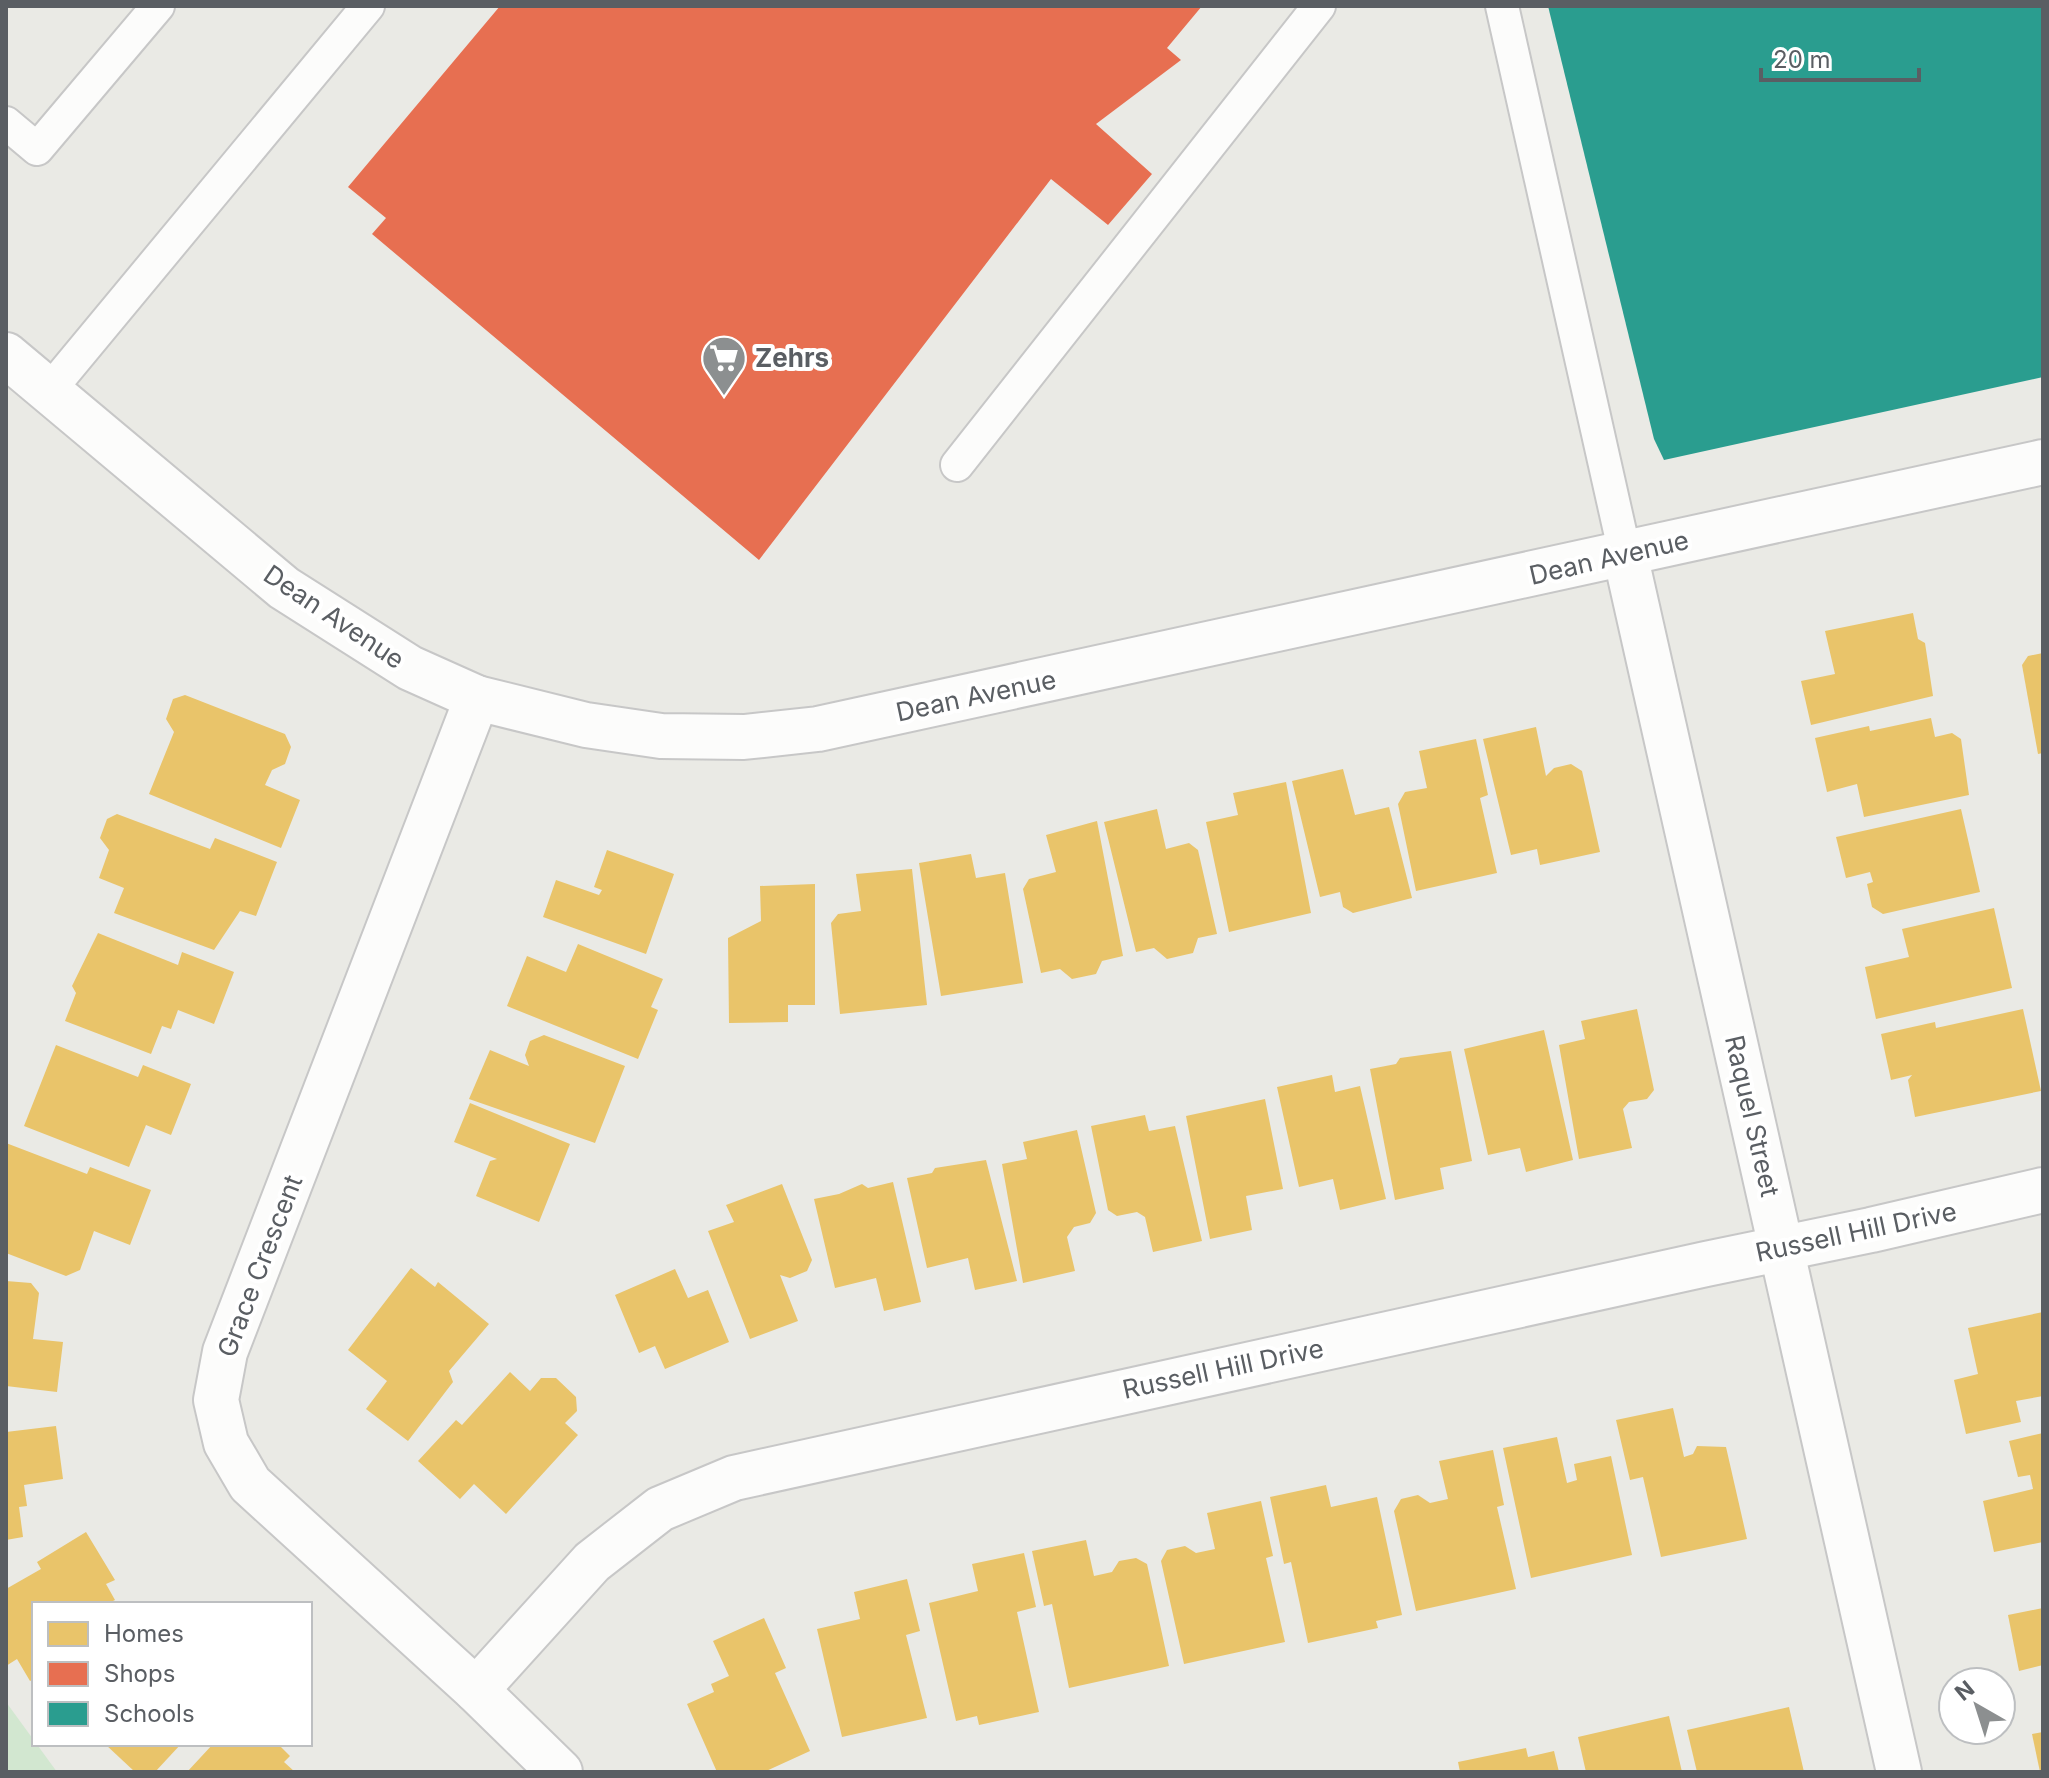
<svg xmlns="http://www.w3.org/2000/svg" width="2049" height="1778" viewBox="0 0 2049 1778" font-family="Inter,sans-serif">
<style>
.green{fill:#d2e7d0}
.homes{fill:#e9c46a}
.shops{fill:#e76f51}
.schools{fill:#2a9d8f}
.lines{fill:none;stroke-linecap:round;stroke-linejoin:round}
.service-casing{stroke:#c7c7c7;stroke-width:36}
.minor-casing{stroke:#c7c7c7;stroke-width:48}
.tertiary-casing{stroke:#c7c7c7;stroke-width:48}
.service{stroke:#fcfcfb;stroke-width:32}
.minor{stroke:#fcfcfb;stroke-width:44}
.tertiary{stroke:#fcfcfb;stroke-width:44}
.labels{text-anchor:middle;stroke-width:8;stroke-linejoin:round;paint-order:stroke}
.poi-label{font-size:26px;font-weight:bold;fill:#5a5e63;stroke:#fff;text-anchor:start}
.street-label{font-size:26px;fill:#5a5e63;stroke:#fff}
</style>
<rect width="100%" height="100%" fill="#eaeae5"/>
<polygon class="green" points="6,1702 57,1772 6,1772"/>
<g class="homes">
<polygon points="1913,613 1918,639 1925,643 1933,696 1811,725 1801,681 1835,674 1825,631"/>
<polygon points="2043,653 2043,753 2038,754 2022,665 2028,656"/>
<polygon points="185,695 285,734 291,747 285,764 272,770 265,785 300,800 281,848 149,794 174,732 166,719 173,699"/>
<polygon points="1931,718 1935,737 1952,733 1961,739 1969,795 1864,817 1857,784 1827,792 1815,738 1869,726 1870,731"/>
<polygon points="1536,727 1546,776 1554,768 1571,764 1582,771 1600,852 1540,865 1537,849 1511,855 1483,739"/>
<polygon points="1476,739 1488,795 1480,798 1497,873 1416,891 1398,804 1405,792 1427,788 1419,751"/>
<polygon points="1343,769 1355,815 1389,807 1412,898 1353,913 1343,907 1340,892 1320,897 1292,781"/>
<polygon points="1286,782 1311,913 1229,932 1206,822 1238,815 1233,793"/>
<polygon points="1157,809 1166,849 1189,843 1198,850 1217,934 1198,938 1193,953 1167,959 1154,948 1136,952 1104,822"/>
<polygon points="1961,809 1980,892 1883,914 1872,907 1867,884 1873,882 1870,872 1846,878 1836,837"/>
<polygon points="117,814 210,849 215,838 277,862 256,916 240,911 214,950 114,913 124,888 99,878 109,850 100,838 107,819"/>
<polygon points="1097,821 1123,956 1102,961 1096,974 1072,979 1060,969 1041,973 1023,889 1029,879 1056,872 1046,835"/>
<polygon points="607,850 674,874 646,954 543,917 556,880 599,895 602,890 594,887"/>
<polygon points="971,854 976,878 1005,873 1023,983 941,996 919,863"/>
<polygon points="912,869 927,1005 840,1014 831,923 838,914 861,911 856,874"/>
<polygon points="815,884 815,1005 788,1005 788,1022 729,1023 728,938 761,921 760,886"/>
<polygon points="1994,908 2012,988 1876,1019 1865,967 1909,957 1902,929"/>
<polygon points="98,933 178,965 182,952 234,972 214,1024 178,1010 171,1029 162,1026 151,1054 65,1021 76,993 72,986"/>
<polygon points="578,944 663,979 651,1007 658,1010 638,1059 507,1006 527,956 566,972"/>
<polygon points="1637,1009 1654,1090 1647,1099 1629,1102 1623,1109 1632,1148 1579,1159 1559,1045 1585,1039 1581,1021"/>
<polygon points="2023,1009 2041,1091 1915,1117 1908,1080 1912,1075 1891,1080 1881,1034 1935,1022 1936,1028"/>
<polygon points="1544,1030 1573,1160 1526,1172 1520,1148 1488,1155 1464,1049"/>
<polygon points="544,1035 625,1066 595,1143 469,1099 490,1050 529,1066 525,1055 530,1041"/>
<polygon points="56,1045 138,1077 143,1065 191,1084 171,1135 146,1125 129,1167 24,1126"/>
<polygon points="1451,1051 1472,1161 1440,1168 1444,1189 1395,1200 1370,1069 1396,1064 1400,1058"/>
<polygon points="1332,1075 1335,1092 1360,1086 1386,1199 1340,1210 1333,1179 1299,1187 1277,1087"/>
<polygon points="1265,1099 1283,1189 1246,1196 1252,1230 1210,1239 1186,1116"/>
<polygon points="470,1103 570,1144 539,1222 476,1196 490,1161 497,1159 454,1142"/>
<polygon points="1145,1115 1149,1131 1175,1126 1202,1241 1153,1252 1145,1217 1137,1212 1117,1216 1108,1210 1091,1126"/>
<polygon points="1077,1130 1096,1213 1090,1223 1074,1227 1067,1237 1075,1271 1023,1283 1002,1164 1027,1159 1023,1142"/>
<polygon points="6,1143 87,1174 90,1167 151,1190 130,1245 94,1231 80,1270 66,1276 6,1253"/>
<polygon points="986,1160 1017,1281 975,1290 968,1258 927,1268 907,1178 932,1173 935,1168"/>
<polygon points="893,1182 921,1302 884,1311 876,1278 835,1288 814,1199 839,1194 862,1184 868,1188"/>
<polygon points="782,1184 812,1260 807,1271 790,1278 780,1275 798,1321 750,1339 708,1231 734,1222 726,1205"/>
<polygon points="411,1268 435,1287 438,1282 489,1324 449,1371 453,1382 408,1441 366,1409 387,1381 348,1350"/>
<polygon points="675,1269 688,1298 708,1290 729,1342 665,1369 655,1346 639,1353 615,1295"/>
<polygon points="6,1281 31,1283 39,1293 33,1339 63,1342 57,1392 6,1386"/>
<polygon points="2043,1312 2043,1396 2016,1401 2021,1422 1966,1434 1954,1380 1978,1374 1968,1328"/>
<polygon points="510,1372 530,1391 541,1378 556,1378 576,1397 577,1411 565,1423 578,1435 506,1514 474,1484 460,1499 418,1461 456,1420 462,1425"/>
<polygon points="1673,1408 1684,1457 1693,1454 1697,1446 1726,1447 1747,1539 1661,1557 1643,1477 1630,1480 1616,1420"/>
<polygon points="56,1426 63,1479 24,1485 27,1506 19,1507 23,1537 6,1540 6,1432"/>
<polygon points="2043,1433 2043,1542 1994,1552 1983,1501 2033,1489 2030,1475 2018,1477 2009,1441"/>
<polygon points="1557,1437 1567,1483 1577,1480 1574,1464 1611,1456 1632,1555 1531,1578 1503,1448"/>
<polygon points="1493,1450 1504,1505 1497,1507 1516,1589 1416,1611 1394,1511 1401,1499 1418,1495 1430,1503 1448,1499 1439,1461"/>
<polygon points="1326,1485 1331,1507 1377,1497 1402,1615 1376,1621 1378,1628 1308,1643 1291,1562 1284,1564 1270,1497"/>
<polygon points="1261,1501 1273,1556 1266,1558 1285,1642 1184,1664 1161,1561 1167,1550 1185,1546 1196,1553 1215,1549 1207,1513"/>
<polygon points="86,1532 115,1580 106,1584 115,1600 107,1604 34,1604 34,1679 30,1681 17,1659 6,1666 6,1589 41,1569 37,1562"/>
<polygon points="1086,1540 1094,1576 1112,1572 1119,1561 1136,1558 1147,1564 1169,1666 1069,1688 1052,1604 1044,1606 1032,1551"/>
<polygon points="1024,1553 1036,1607 1017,1612 1039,1712 979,1725 977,1716 956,1721 929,1603 978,1591 972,1564"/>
<polygon points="907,1579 920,1631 906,1635 927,1718 842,1737 817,1629 860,1619 854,1592"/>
<polygon points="2043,1608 2043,1665 2019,1671 2008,1615"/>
<polygon points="764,1618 786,1668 775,1673 810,1751 764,1772 717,1772 687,1704 714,1692 711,1684 729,1676 713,1641"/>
<polygon points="1789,1707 1804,1772 1697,1772 1687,1730"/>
<polygon points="1669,1716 1682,1772 1586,1772 1578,1737"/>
<polygon points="2043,1732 2043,1772 2040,1772 2032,1734"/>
<polygon points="105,1744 181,1744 155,1772 135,1772"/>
<polygon points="213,1744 278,1744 290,1756 284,1762 295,1772 187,1772"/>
<polygon points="1526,1748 1528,1757 1554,1751 1559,1772 1460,1772 1458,1762"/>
</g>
<polygon class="shops" points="500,6 1202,6 1167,48 1181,60 1096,124 1152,174 1108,225 1051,179 759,560 372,234 386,218 348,187"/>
<polygon class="schools" points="1548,6 2043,6 2043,377 1664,460 1654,439"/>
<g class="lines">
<g class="service-casing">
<g id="service">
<polyline points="1502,6 1625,554"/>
<polyline points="6,123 37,149 158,6"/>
<polyline points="48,392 368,6"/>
<polyline points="957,465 1319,6"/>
</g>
</g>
<g class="minor-casing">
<g id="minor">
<polyline points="1625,554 1899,1772"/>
<polyline points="477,698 225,1352 216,1400 226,1443 250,1484 476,1690 560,1772"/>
<polyline points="476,1690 592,1562 660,1509 734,1478 1706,1264 1871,1230 2043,1190"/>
</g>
</g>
<g class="tertiary-casing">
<polyline id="tertiary" points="6,355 284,588 410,668 477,698 586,725 661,736 744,737 818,729 2043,462"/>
</g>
<use href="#service" class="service"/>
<use href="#minor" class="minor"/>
<use href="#tertiary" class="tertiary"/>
</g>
<defs>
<g id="supermarket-pin" transform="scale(2.3)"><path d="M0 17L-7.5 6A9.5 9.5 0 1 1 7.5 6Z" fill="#8c8f90" stroke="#fff"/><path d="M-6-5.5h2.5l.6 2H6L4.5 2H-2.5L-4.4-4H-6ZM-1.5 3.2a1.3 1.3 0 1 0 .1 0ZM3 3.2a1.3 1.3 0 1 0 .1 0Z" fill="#fff"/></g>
</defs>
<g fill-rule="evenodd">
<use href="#supermarket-pin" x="724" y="358"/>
</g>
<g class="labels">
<g class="poi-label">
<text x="755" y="367">Zehrs</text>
</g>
<g class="street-label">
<text transform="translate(1609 558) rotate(-13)" y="9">Dean Avenue</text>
<text transform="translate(334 617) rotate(34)" y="9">Dean Avenue</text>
<text transform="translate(976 696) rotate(-12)" y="9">Dean Avenue</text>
<text transform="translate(1752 1116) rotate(77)" y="9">Raquel Street</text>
<text transform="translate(1856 1232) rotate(-12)" y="9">Russell Hill Drive</text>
<text transform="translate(260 1266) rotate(-69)" y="9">Grace Crescent</text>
<text transform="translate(1223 1369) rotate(-12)" y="9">Russell Hill Drive</text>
</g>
</g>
<rect width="2049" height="1778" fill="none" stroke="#5a5e63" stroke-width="16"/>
<rect x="32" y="1602" width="280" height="144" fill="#ffffff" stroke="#bdbfc1" stroke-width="2"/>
<rect x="48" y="1622" width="40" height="24" fill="#e9c46a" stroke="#bdbfc1" stroke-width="2"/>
<text x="104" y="1642" font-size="24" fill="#5a5e63">Homes</text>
<rect x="48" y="1662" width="40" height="24" fill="#e76f51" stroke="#bdbfc1" stroke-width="2"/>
<text x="104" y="1682" font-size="24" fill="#5a5e63">Shops</text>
<rect x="48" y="1702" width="40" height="24" fill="#2a9d8f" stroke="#bdbfc1" stroke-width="2"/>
<text x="104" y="1722" font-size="24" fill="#5a5e63">Schools</text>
<g transform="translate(1977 1706) rotate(321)"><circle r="38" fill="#ffffff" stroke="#bdbfc1" stroke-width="2"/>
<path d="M0-6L14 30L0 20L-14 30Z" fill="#8c8f90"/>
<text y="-12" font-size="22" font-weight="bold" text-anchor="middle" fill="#5a5e63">N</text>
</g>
<path d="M1761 68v12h158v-12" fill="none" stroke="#5a5e63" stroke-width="4"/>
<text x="1773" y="68" font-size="24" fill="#5a5e63" stroke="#ffffff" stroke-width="6" paint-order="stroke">20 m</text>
</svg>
